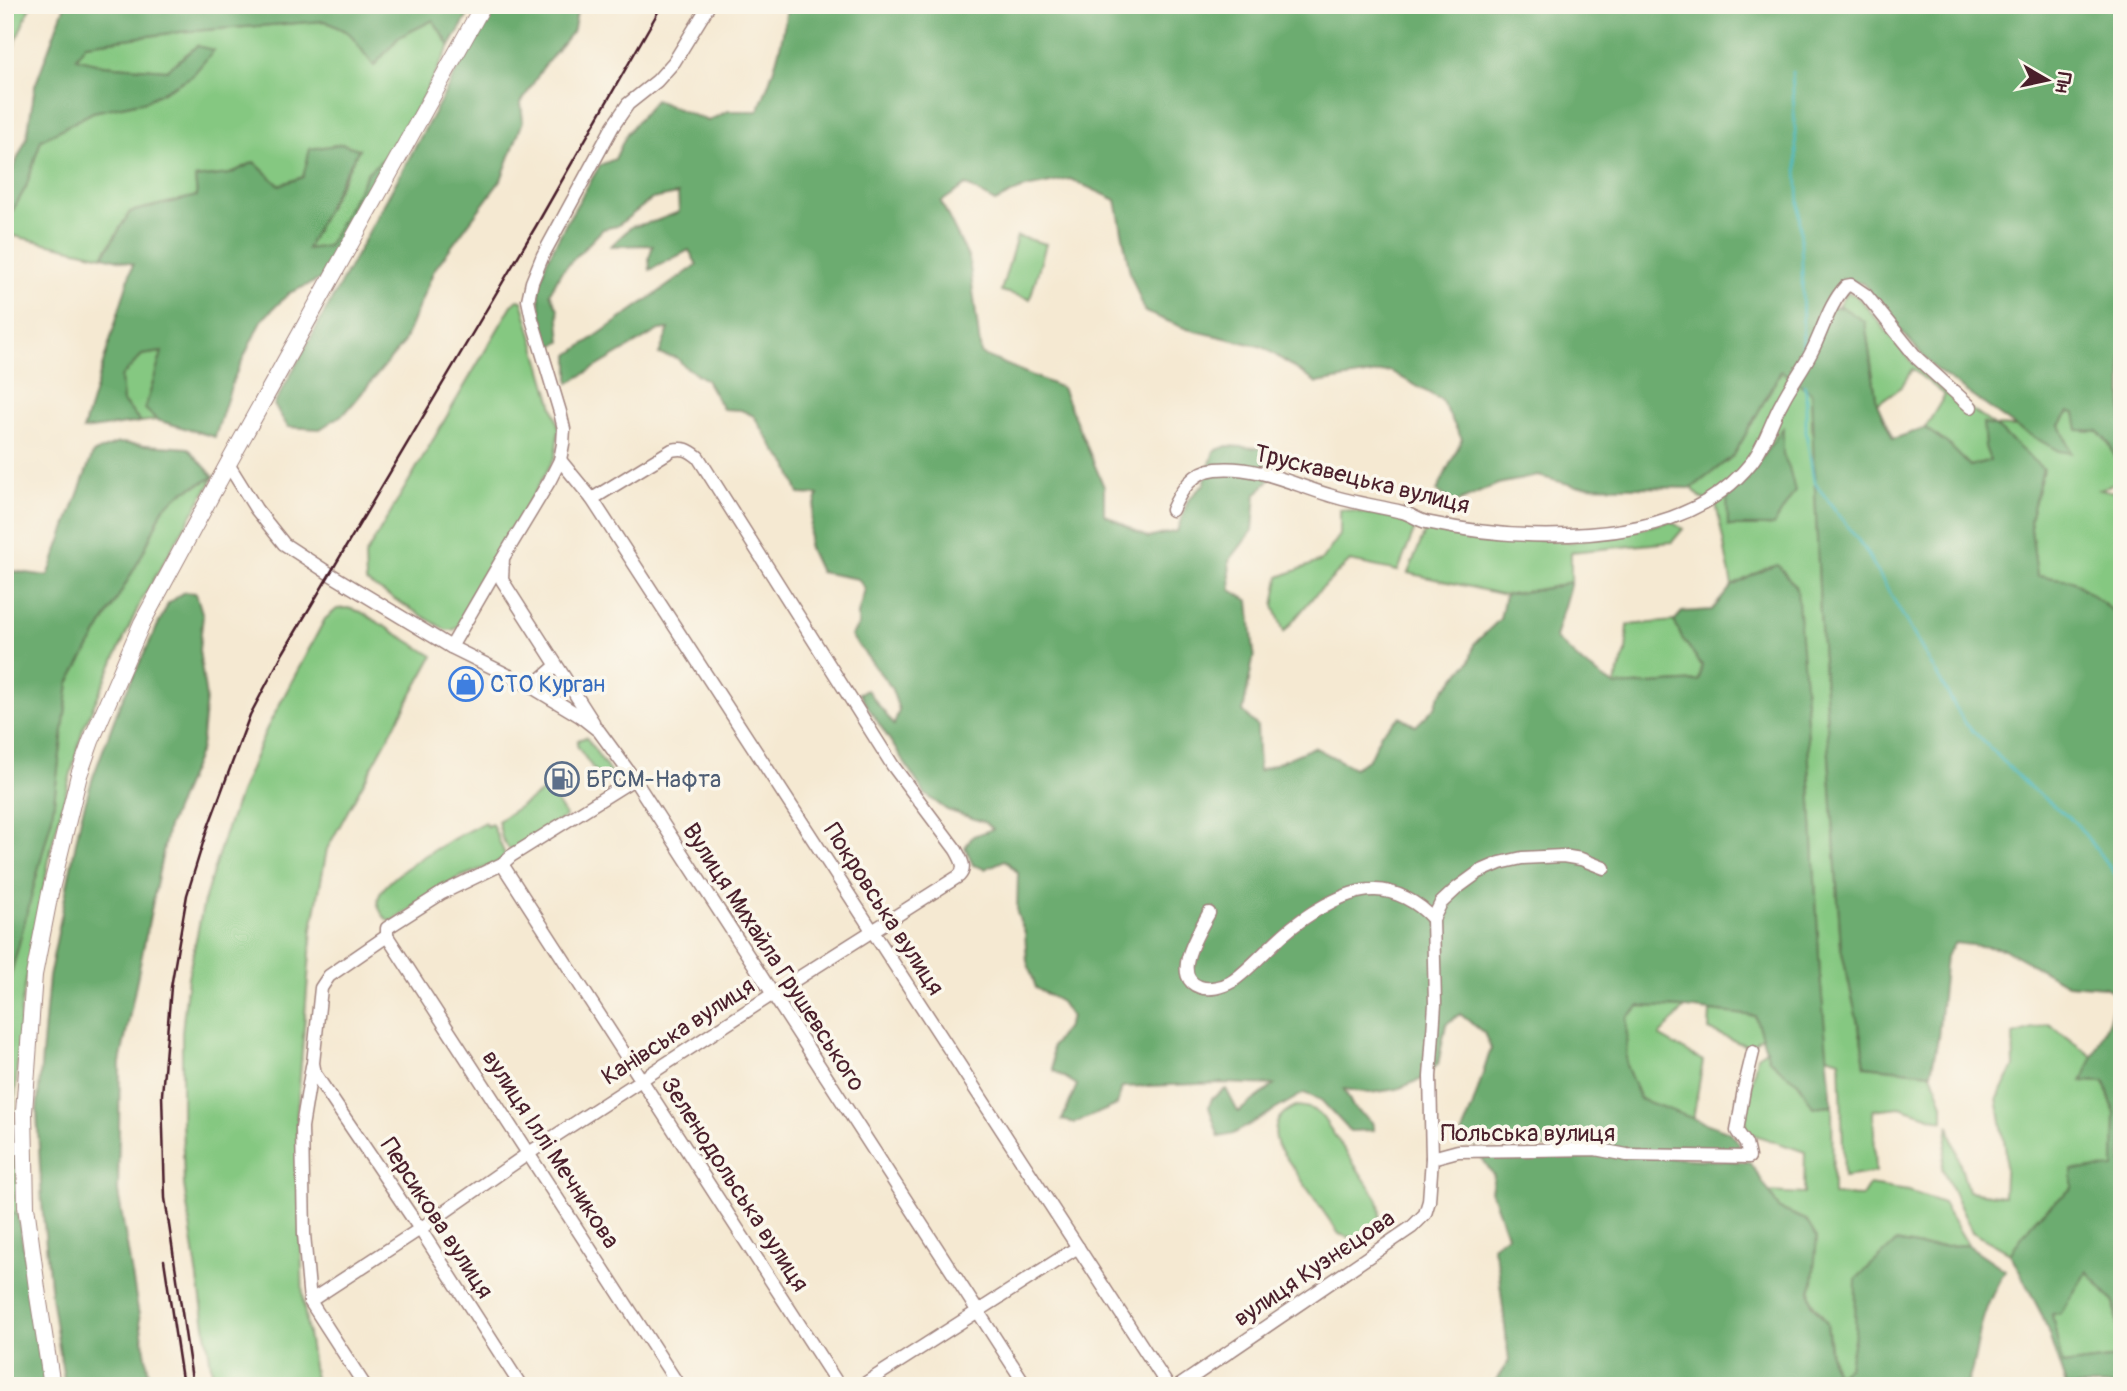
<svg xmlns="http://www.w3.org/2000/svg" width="2127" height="1391" viewBox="0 0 2127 1391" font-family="Pangolin,sans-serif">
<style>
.green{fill:#85c881;stroke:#687456;stroke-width:2}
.forest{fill:#6cac6f;stroke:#5b664d;stroke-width:2;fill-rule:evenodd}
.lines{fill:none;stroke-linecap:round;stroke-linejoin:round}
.stream{stroke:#47b7bd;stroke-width:2.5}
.minor-casing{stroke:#a0847e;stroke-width:15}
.major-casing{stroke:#a0847e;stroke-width:18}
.minor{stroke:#fff;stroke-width:12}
.major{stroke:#fff;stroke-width:16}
.rail{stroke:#4a1f2b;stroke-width:2.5}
.labels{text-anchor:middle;stroke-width:7;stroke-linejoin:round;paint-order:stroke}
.street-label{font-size:24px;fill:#4a1f2b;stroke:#fbf7ec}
.shop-label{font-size:24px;fill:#366cbe;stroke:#fbf7ec;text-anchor:start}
.service-label{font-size:24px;fill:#4e5e75;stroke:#fbf7ec;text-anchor:start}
</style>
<rect width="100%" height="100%" fill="#fbf7ec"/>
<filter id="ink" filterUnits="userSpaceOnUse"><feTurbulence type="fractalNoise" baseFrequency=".0143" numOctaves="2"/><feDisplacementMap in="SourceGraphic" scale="14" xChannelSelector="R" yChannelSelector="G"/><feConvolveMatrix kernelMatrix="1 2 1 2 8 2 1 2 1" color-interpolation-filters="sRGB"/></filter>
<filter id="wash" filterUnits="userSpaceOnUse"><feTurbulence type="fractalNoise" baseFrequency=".00686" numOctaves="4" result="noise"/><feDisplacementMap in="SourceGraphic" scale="28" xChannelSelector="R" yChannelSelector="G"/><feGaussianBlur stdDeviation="1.57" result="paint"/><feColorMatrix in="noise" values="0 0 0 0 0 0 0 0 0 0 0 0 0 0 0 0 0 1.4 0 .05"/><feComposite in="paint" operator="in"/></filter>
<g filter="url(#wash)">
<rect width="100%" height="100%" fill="#f5e9d2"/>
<g class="green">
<polygon points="5,5 30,7 5,67"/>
<polygon points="433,20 450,46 395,149 368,172 328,246 306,249 359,149 342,144 303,177 279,185 254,162 230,174 195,178 197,196 130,212 103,256 5,234 5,224 26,187 41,140 93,112 146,101 192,76 197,46 167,70 103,65 76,58 86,44 180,32 325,21 349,33 374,66 399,37"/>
<polygon points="1017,236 1046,244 1030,299 1001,291"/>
<path d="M1847,292L1855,295L1866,306L1912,362L1969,408L1995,426L2016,427L2059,451L2067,441L2060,425L2069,412L2075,413L2079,430L2098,431C2111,445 2122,461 2122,481L2100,489L2122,493V618L2072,580L2037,576L2030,520L2043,469L1984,424L1985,447L1990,460L1970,466L1948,444L1925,428L1945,395L1912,369L1902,386L1877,404L1865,322L1837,308Z"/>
<polygon points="518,300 522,301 559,428 555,457 458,627 453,630 446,630 366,582 365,556 512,305"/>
<polygon points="163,352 145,408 157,420 141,422 123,402 121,377 142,355"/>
<polygon points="1782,370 1811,392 1820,613 1841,948 1861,1037 1865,1066 1931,1073 1943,1104 1943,1121 1900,1107 1873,1110 1876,1172 1844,1177 1840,1060 1827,1056 1820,975 1805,685 1765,569 1732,586 1716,503 1702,499 1692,488 1734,455"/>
<polygon points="214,477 141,601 83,729 52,844 21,1007 14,1113 18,1215 5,1210 5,997 52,817 69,683 141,557 164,507 183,492"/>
<polygon points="1340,509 1403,519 1416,526 1398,571 1350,561 1314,596 1284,632 1274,606 1279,577 1321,561 1340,535"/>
<polygon points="1670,521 1683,529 1672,542 1571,552 1571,581 1554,587 1505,595 1408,573 1427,527 1488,535 1571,542 1628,532"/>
<polygon points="348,608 361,612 433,656 327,849 312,929 297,1113 303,1301 316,1386 214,1386 184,1185 182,1119 182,1032 188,977 204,901 224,836 242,788 266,730 325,619 337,609"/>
<polygon points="1674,621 1682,638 1702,666 1699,681 1614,686 1626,652 1628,625"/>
<polygon points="586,737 611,774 608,776 597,774 579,749 577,745 578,740"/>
<polygon points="545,790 551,793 566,816 515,851 509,849 502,838 498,821"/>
<path d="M485,822L487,826L492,824L506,857L495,864L458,878L391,922C382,917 374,904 380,894C394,869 458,836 485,822Z"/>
<polygon points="1640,1006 1685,1008 1659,1036 1703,1061 1693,1119 1640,1099 1626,1066 1627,1017"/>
<polygon points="1710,1011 1755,1016 1762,1036 1749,1047 1709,1030"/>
<polygon points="2049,1024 2093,1057 2083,1081 2104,1082 2115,1114 2114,1168 2072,1188 2036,1218 2010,1253 1972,1232 1942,1168 1949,1126 1968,1191 2004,1196 2006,1152 1997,1098 2014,1067 2013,1035"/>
<path d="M1766,1050C1773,1069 1786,1069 1798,1082C1804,1088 1808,1099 1813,1107L1832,1105L1833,1195L1862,1196L1869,1185L1909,1191L1943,1203L1968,1245L1921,1247L1897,1242L1857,1279L1855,1334L1849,1366L1837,1376C1829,1359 1831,1344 1827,1326C1824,1308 1803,1306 1813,1281L1806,1220L1780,1209L1769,1192L1804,1194L1805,1152L1743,1131L1757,1056Z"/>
<path d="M1296,1106C1309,1107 1315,1109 1323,1118L1377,1198C1388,1226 1367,1246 1339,1234L1278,1146C1271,1127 1277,1114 1296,1106Z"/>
<polygon points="2087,1270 2114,1303 2120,1347 2117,1358 2062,1365 2052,1314 2061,1312"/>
</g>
<g class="forest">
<polygon points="65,5 474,5 450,46 433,20 399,37 374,66 349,33 325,21 180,32 86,44 76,58 103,65 167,70 197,46 214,50 192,76 146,101 93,112 41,140 26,187 5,224 5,187 27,137 35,86"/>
<polygon points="493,5 578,5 574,29 542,69 521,103 523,121 501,180 434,270 403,344 346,412 320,429 288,427 274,405"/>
<path d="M787,5H2122V473L2110,445L2098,431L2078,430L2075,413L2069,412L2060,425L2071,453L2059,451L2016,427L1935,369L1899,329L1864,284L1844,279L1825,308L1842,307L1865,322L1877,404L1893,439L1925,428L1948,444L1970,466L1990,460L1985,447L1983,424L1995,426L2043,469L2030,520L2037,576L2072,580L2122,618V1386H2066L2043,1317L2010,1253L2036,1218L2072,1188V1170L2114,1168L2115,1114L2105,1082L2082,1081L2109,1020L2116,993L2105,987L2067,984L2004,949L1955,943L1946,956L1938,1038L1931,1073L1865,1066L1861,1037L1841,948L1820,613L1811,392L1781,371L1734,455L1692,488L1576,486L1538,476L1498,484L1455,503L1437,491L1462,439L1441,400L1390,371L1317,383L1263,347L1187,329L1145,312L1130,273L1116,200L1070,179L1021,189L995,202L966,185L941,202L969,259L981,354L1062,388L1104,487V514L1148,538L1177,531L1188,500L1204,484L1214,451L1227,446L1271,449L1287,462L1256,494L1253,530L1229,561L1231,590L1249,601L1254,654L1243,712L1257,726L1259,771L1314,747L1354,768L1369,759L1381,733L1400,717L1416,726L1435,707L1439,696L1470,661L1474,644L1500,619L1505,595L1554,587L1571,581L1555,638L1583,664L1615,686L1699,681L1702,665L1682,638L1674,621L1682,612L1712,610L1732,586L1765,569L1778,565L1797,589L1805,685L1820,975L1832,1105L1813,1107L1798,1082L1782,1071L1769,1059L1755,1016L1685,1008L1640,1006L1627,1017L1626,1065L1640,1099L1730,1132L1739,1143L1738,1153L1457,1145L1472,1108L1491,1048L1484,1033L1460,1014L1446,1024L1438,1064L1423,1079L1397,1089L1370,1093L1344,1089L1353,1107L1372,1122L1374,1130L1350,1131L1321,1100L1304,1093L1233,1134L1219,1137L1209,1107L1212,1098L1226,1089L1238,1112L1274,1085L1223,1083L1122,1087L1117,1105L1075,1123L1062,1120L1077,1085L1053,1070L1052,1047L1066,1028L1071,1017L1061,1002L1036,988L1027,961L1025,933L1017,913L1018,873L1005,860L985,869L973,865L965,847L973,836L993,829L984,822L947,810L925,794L859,693L867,690L894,725L899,710L891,687L851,636L858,626V614L865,589L858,579L820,572L808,546L812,515L818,495L799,494L788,465L775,450L754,416L741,410L723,409L706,380L684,366L677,358L659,354L669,329L659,330L569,383V355L697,265L689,250L650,270L649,258L653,245L611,246L631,227L656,221L679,212L678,194L652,199L617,226L603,229L561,272L550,293L558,309L561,342L553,346L548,344L541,314L539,289L546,262L568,220L600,165L615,159L627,133L655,100L708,121L728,111H758C773,74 783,46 787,5ZM2087,1271L2114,1303L2120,1347L2117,1358L2062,1365L2052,1314L2061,1313Z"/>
<polygon points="342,144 359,149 342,178 307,249 328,246 368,172 395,149 326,277 289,293 261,321 233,380 215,437 157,420 145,409 162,352 142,355 121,377 123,402 141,422 83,430 133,264 103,256 130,212 197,196 195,178 230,174 254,162 279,185 303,177 310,149"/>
<polygon points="1783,428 1783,455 1789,467 1795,491 1773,526 1728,526 1727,494 1754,468"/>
<polygon points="118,443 188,448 214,477 183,492 164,507 141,557 69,683 52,817 5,997 5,669 8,668 13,658 5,653 5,570 48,576 93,453"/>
<polygon points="184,592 196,593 203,616 199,650 206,698 201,748 168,827 120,1063 118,1192 151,1386 65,1386 51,1296 42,1204 37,1111 49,977 81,817 93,777 120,704 168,604"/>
<path d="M1596,1154L1750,1162L1780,1209L1806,1220L1817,1238L1813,1282L1810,1290L1812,1304L1827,1323L1831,1363L1837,1375L1849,1366L1855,1334L1856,1279L1896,1242L1921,1247L1968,1245L2005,1270C1995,1288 1986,1306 1981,1326C1976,1346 1975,1368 1966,1386H1498L1496,1380L1509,1361L1498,1265L1492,1246L1507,1235L1491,1191L1494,1176L1480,1155L1526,1157Z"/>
<polygon points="5,1210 18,1215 46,1386 5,1386"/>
</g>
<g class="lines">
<g class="stream">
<polyline points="1792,72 1802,263 1803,356"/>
<polyline points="1804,385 1806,391 1806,433 1814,482 1864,548 1964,722 2027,785 2076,823 2122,883"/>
</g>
</g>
</g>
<g filter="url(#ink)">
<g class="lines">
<g class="minor-casing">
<g id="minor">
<polyline points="560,460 592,499 1168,1386"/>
<polyline points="228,464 256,509 284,544 330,574 451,647 532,687 580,716 599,731 632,776 1026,1386"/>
<path d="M1172,510C1181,490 1193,471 1216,469C1256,465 1292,484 1329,495C1353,503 1378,506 1402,512C1410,514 1418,520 1426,522C1472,532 1523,537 1569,535C1635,533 1708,517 1751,463C1765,446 1771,421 1782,402C1791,384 1803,369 1812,351C1823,330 1829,304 1846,286L1851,285L1866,295L1917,358L1971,407"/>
<polyline points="451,647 501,561"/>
<polyline points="532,687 556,666"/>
<polyline points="593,722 502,580 503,558 550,480 560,460 563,444 564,429 560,412 532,319 528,300 532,282 543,255 613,126 628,104 657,81 674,62 709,5"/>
<polyline points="502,864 839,1386"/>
<path d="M1209,913C1200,930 1169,977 1200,987C1209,990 1223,987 1231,982C1245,974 1269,947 1283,935C1304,916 1344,890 1373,890C1395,889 1419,903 1433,919"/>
<polyline points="387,936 679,1386"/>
<polyline points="312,1066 302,1127 304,1234 310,1301 365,1386"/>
<polyline points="1432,1158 1458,1151 1595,1149 1627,1155 1749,1157 1746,1144 1737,1131 1744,1089 1753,1052"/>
<path d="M310,1301L420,1229L529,1153L773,994L959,876C967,868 961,859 956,850L893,766L698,457C689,450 684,447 672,450L592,499"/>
<polyline points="521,1386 420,1229 315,1074 313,1063 321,988 329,976 387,936 387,928 442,893 502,864 511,856 634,779"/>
<polyline points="861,1386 1078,1247"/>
<polyline points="1179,1386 1412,1227 1425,1214 1429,1201 1432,1158 1430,1077 1435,1004 1433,919 1441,903 1457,888 1479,872 1500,863 1522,858 1563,856 1581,859 1604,868"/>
</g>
</g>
<g class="major-casing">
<polyline id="major" points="52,1386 38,1296 26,1206 24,1112 34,975 50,893 79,775 91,741 142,623 228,464 483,5"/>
</g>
<use href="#minor" class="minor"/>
<use href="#major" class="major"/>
<g class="rail">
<polyline points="164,1260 183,1386"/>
<polyline points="193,1386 165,1198 162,1095 171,987 187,895 207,830 250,715 283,653 536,226 662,5"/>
</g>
</g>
</g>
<defs>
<g id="shop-ring" transform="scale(1.75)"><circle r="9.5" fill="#fbf7ec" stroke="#3f7fe0" stroke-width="1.5"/><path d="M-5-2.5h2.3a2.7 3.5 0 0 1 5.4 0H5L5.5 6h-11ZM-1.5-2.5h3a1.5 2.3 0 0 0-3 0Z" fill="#3f7fe0"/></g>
<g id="fuel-ring" transform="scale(1.75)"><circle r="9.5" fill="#fbf7ec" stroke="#5c6f8a" stroke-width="1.5"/><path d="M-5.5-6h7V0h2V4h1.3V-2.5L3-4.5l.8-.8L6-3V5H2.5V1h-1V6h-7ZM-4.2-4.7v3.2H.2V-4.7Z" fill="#5c6f8a"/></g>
</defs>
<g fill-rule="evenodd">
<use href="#shop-ring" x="466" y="684"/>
<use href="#fuel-ring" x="562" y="779"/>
</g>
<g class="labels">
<g class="street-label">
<text transform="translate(1362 479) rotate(14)" y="8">Трускавецька вулиця</text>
<text transform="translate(884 909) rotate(57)" y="8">Покровська вулиця</text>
<text transform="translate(774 957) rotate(57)" y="8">Вулиця Михайла Грушевського</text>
<text transform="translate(678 1031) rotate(-33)" y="8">Канівська вулиця</text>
<text x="1528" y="1141">Польська вулиця</text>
<text transform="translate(551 1149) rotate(57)" y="8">вулиця Іллі Мечникова</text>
<text transform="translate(735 1184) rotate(57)" y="8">Зеленодольська вулиця</text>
<text transform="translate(437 1218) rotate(57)" y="8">Персикова вулиця</text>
<text transform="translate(1314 1268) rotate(-34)" y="8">вулиця Кузнєцова</text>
</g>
<g class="shop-label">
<text x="490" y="692">СТО Курган</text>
</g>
<g class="service-label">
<text x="586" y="787">БРСМ-Нафта</text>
</g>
</g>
<rect width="2127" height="1391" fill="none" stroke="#fbf7ec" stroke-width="28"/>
<g transform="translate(2047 80) rotate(99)" stroke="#fbf7ec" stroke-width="5" paint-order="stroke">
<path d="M0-5L12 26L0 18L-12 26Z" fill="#4a1f2b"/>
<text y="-10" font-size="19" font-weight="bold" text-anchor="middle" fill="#4a1f2b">Пн</text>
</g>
</svg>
